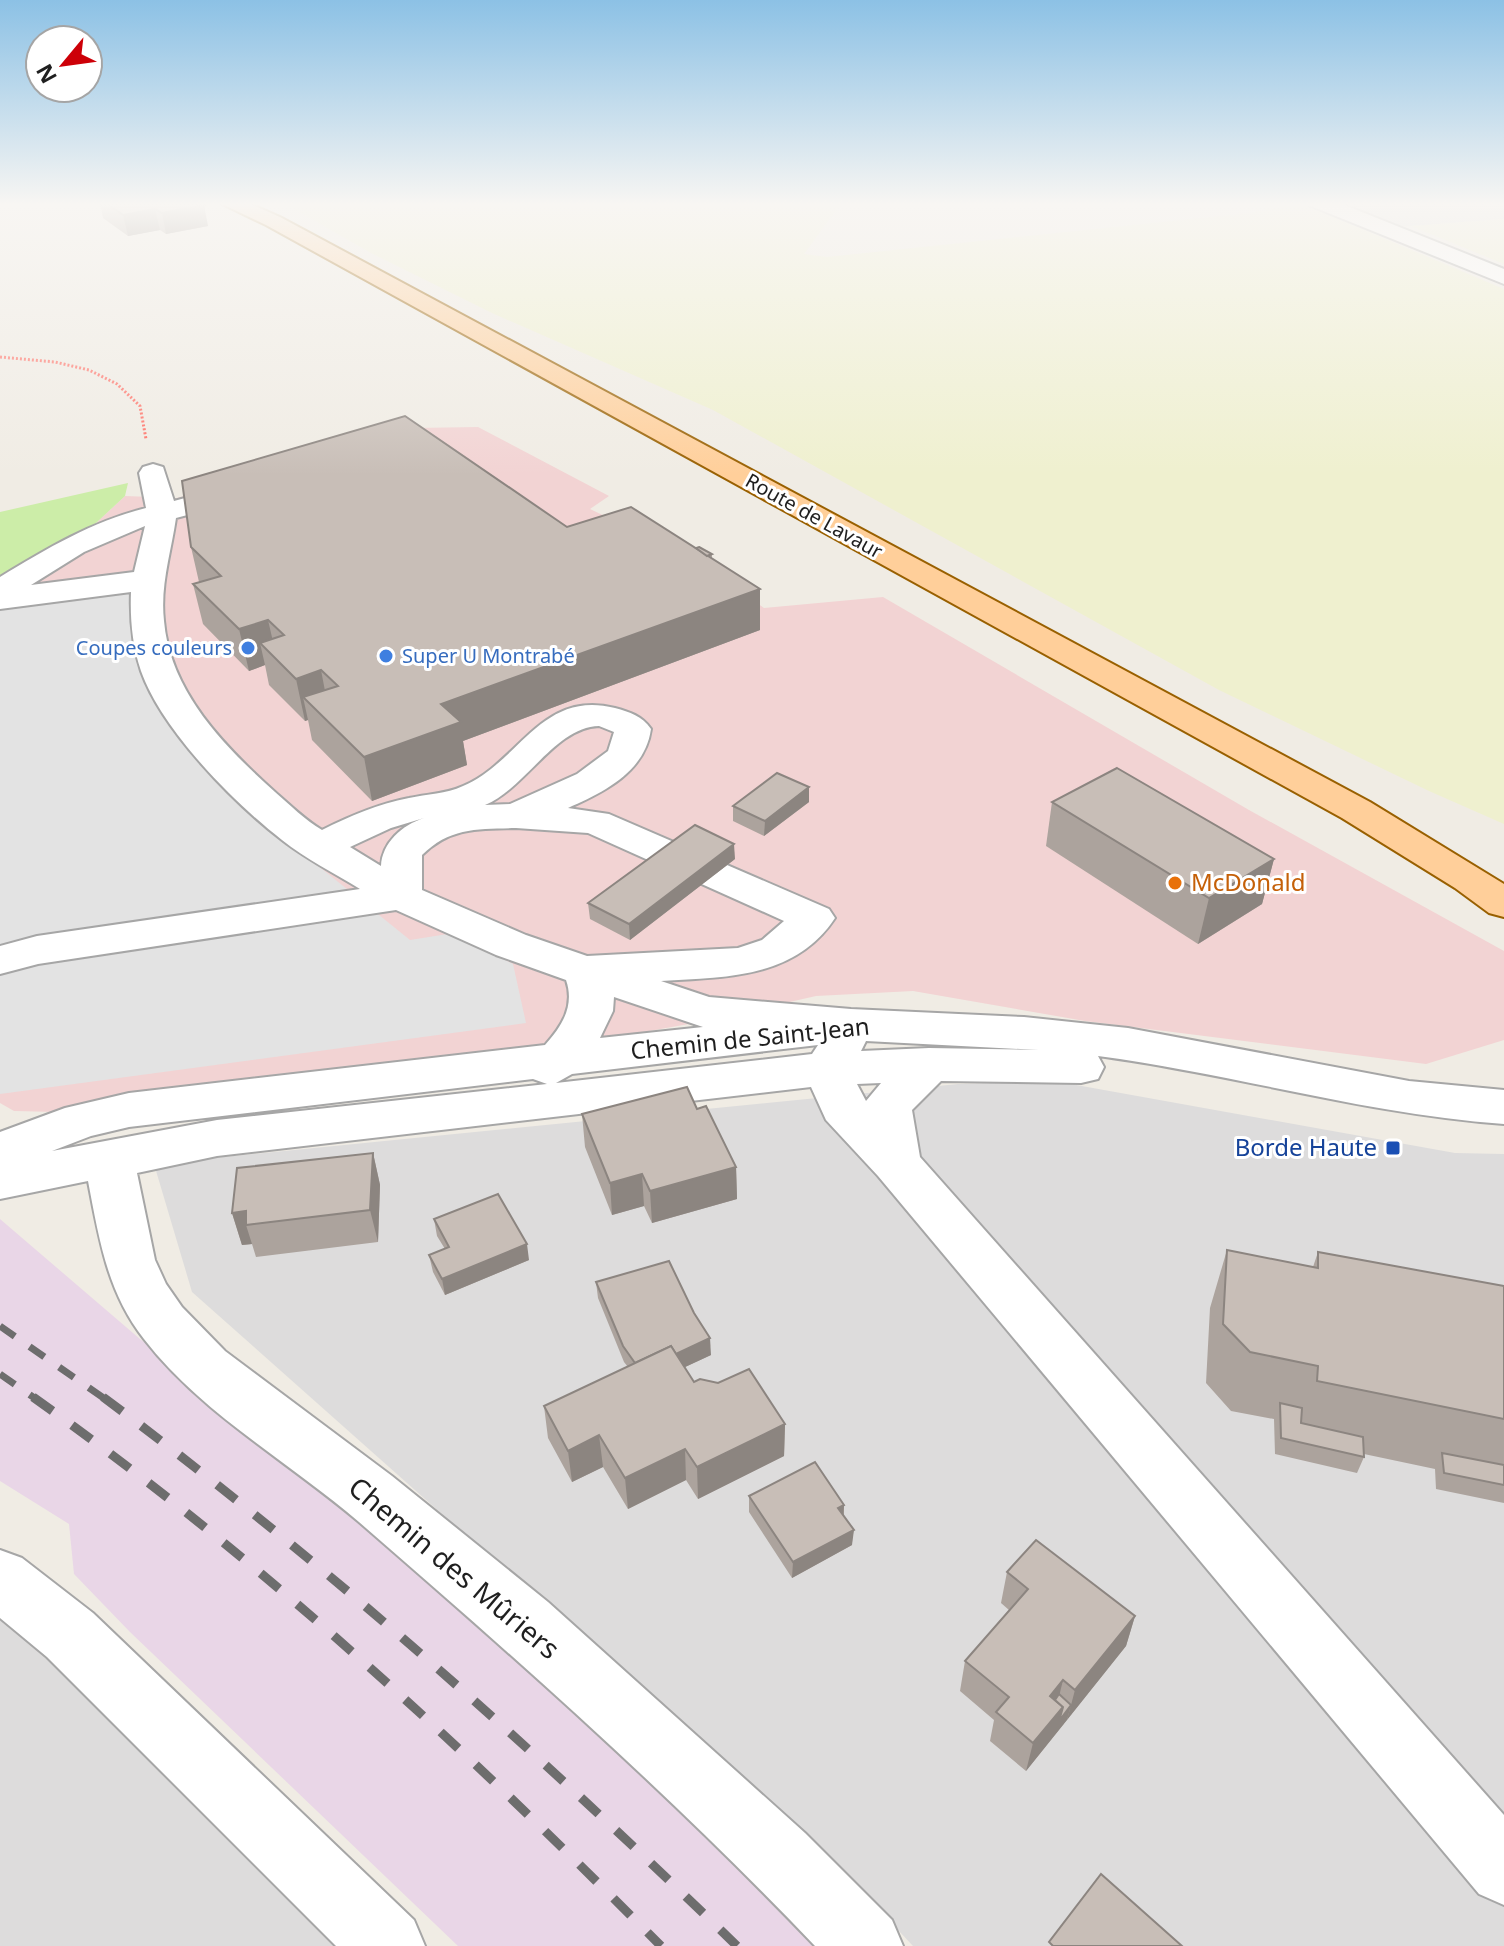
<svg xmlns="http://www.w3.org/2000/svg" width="1504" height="1946" viewBox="0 0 1504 1946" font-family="'Noto Sans',sans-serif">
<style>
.residential{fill:#dddcdc}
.commercial{fill:#f2d3d3}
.industrial{fill:#e9d6e7}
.farmland{fill:#eff0cf}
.grass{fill:#cceda8}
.parking{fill:#e3e3e3}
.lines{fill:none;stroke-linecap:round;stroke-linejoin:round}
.minor-casing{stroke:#a6a6a6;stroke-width:4}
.major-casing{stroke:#996000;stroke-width:4}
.path{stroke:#ff7066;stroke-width:3;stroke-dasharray:2 2;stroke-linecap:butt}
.minor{fill:#fff;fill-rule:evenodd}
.major{fill:#ffcf9a;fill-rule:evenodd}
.rail-far1{stroke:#6d6d6d;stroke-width:7;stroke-dasharray:18 18;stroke-linecap:butt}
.rail{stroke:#6d6d6d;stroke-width:9;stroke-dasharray:24 24;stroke-linecap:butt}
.wall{fill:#aca39d}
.shaded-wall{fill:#8c8580}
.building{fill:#c8beb7;stroke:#8c8580;stroke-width:2}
.shop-dot{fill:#3f7fe0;stroke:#fff;stroke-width:3}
.food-dot{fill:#e8710a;stroke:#fff;stroke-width:3}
.transit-dot{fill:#1a4fb4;stroke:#fff;stroke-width:3}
.labels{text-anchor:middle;stroke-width:6;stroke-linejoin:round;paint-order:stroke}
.far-street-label{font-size:20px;fill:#1f1f1f;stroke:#fff}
.far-shop-label{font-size:20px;fill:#366cbe;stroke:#fff;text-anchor:end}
.food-label{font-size:24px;fill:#c56008;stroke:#fff;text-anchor:start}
.street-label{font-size:24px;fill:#1f1f1f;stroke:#fff}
.transit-label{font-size:24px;fill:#164399;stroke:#fff;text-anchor:end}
.near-street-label{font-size:28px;fill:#1f1f1f;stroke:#fff}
</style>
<rect width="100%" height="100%" fill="#f0ece4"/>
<g class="residential">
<polygon points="1336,202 1504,202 1504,219 1398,227"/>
<polygon points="1054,1081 1455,1153 1504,1154 1504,1946 913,1946 838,1866 192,1292 154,1164 958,1084"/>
<polygon points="0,1579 388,1946 0,1946"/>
</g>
<polygon class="commercial" points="478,427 609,496 590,509 699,561 764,608 883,597 1249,810 1504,951 1504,1040 1426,1064 1085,1021 913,991 816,996 711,1020 627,1035 58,1112 14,1111 0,1103 0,581 96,523 125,496 177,498 414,428"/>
<polygon class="industrial" points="0,1219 140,1339 362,1512 826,1946 458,1946 130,1632 74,1574 69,1524 0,1481"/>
<g class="farmland">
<polygon points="282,202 842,202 804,254 827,257 1249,213 1300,203 1504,289 1504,824 1429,791 1219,690 713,410 492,313 371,253"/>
<polygon points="1504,219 1504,264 1411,226"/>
</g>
<polygon class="grass" points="128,483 125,496 96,523 0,581 0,512"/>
<polygon class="parking" points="131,574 136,637 238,801 410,940 454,933 513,964 526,1023 0,1094 0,587"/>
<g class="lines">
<g class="minor-casing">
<g id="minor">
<polygon points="1308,202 1337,202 1504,269 1504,284 1311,206"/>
<path d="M153,464L163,467L174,501L185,498L195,501L200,507L195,513L176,518C171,553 160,585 164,621C170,692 225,747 275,792C290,805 305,820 322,830C350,816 378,804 409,798C427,794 446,794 463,786C519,763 541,689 615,708C630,712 642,716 651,729C645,772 604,792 568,808L609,814L829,909L835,918C795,979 725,977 661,981L709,997L851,1009L1024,1017L1128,1028L1409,1081L1504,1090V1124C1366,1114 1234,1074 1098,1056L1104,1067L1098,1079L1081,1083L941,1081L912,1110L920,1157L1504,1815V1905L1479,1894L878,1176L826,1120L811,1087L217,1156L137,1173L155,1260L166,1284L182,1307L225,1351L392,1476L548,1602L805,1833L892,1920L903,1946H815C672,1796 516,1658 359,1522C289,1462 201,1413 144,1339C107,1292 99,1238 88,1181L0,1199V1132L65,1108L129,1093L545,1045C562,1026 575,1006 566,980L496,955L396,910L38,964L0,974V946L37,936L360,889C334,873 306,859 282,840C233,802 162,730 141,671C132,645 130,618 131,592L0,609V577C48,548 91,522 146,508L139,473L143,467ZM145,526L134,572L31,585L84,552ZM599,726L614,732L608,751L577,774L510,804L485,805C526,788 555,727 599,726ZM424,818C402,825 382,843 381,866L350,847L391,828ZM516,828L588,833L784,921L762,940L738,948L587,956L526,935L422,890V855C450,827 478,829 516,828ZM614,997L703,1027L600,1038L613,1011ZM866,1041L1039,1050L929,1048L861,1051ZM818,1045L812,1054L556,1083L572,1074ZM533,1079L547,1084L217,1120L52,1151L91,1136L129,1127ZM881,1083L866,1101L857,1084Z"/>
<polygon points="0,1550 22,1558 93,1613 414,1920 425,1946 336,1946 47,1657 0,1618"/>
</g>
</g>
<g class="major-casing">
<polygon id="major" points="218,202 246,202 280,217 1370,802 1504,884 1504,917 1489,913 1455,888 1342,818 266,225"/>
</g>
<polyline class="path" points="0,357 55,362 89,370 117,384 140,406 146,439"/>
<use href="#minor" class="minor"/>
<use href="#major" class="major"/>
<g class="rail-far1">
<polyline points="0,1326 105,1399"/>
<polyline points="0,1374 36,1399"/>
</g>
<g class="rail">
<path d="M33,1397C261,1559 465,1748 661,1946"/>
<path d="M103,1397C328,1565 536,1750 737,1946"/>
</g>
</g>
<g class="wall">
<polygon points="100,202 199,202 208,226 166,234 160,230 128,236 103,218"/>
<polygon points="567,527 696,548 712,554 712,559 760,589 760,630 463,741 467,765 372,801 312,740 308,720 305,721 269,685 265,665 249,671 203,624 193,584 199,582 191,547"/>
<polygon points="809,802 764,836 733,821 733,806"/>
<polygon points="1052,802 1274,859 1262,904 1198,944 1046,846"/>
<polygon points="735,859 630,940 590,919 588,903"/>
<polygon points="697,1109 736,1167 737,1199 652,1223 644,1206 612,1215 585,1147 582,1114"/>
<polygon points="373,1153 380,1185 378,1242 256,1257 252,1244 242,1245 232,1213"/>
<polygon points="434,1219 529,1260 445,1295 433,1272 429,1255 445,1249 437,1236"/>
<polygon points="1227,1250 1313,1267 1318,1252 1504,1286 1504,1503 1436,1489 1435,1469 1364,1454 1364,1457 1357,1473 1275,1454 1274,1419 1231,1411 1206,1383 1210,1308"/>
<polygon points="596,1282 711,1355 685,1367 694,1382 785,1424 784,1456 698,1499 686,1480 628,1509 603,1467 572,1482 548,1438 544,1406 628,1367 624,1362 598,1298"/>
<polygon points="749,1496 844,1505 844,1516 852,1545 792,1578 749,1512"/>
<polygon points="1007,1572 1135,1616 1126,1646 1026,1771 990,1741 994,1720 960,1691 965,1661 1009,1610 1001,1603"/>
</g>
<g class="shaded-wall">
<polygon points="204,205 208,226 166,234 162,213"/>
<polygon points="155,209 160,230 128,236 123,215"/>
<polygon points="760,589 760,630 463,741 467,765 372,801 364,757 441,704"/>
<polygon points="268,620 277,659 260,643 265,665 249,671 239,629"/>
<polygon points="321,670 329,712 303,697 308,720 305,721 296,679"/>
<polygon points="809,787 809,802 764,836 765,821"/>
<polygon points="734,844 735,859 630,940 629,924"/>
<polygon points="1274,859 1262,904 1198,944 1209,898"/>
<polygon points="373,1153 380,1185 378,1242 370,1210"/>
<polygon points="736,1167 737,1199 652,1223 650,1191"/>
<polygon points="642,1174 644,1206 612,1215 610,1183"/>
<polygon points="246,1211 246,1225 252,1244 242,1245 232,1213"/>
<polygon points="527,1244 529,1260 445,1295 442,1279"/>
<polygon points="710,1338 711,1355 642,1387 641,1371"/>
<polygon points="785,1424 784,1456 698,1499 697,1467"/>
<polygon points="599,1435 603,1467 572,1482 568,1451"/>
<polygon points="685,1449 686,1480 628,1509 625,1478"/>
<polygon points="844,1505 843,1521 838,1508"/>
<polygon points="854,1530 852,1545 792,1578 793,1562"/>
<polygon points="1135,1616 1126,1646 1067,1720 1075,1690"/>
<polygon points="1063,1680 1056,1709 1050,1696"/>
<polygon points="1071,1705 1067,1720 1026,1771 1033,1743 1063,1707"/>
</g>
<g class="building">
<polygon points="105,202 199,202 204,205 162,213 155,209 123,215"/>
<polygon points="405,416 567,527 631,507 760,589 441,704 461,722 364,757 303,697 338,686 321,670 296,679 260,643 284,635 268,620 239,629 193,584 221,576 191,547 182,481"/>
<polygon points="699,547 712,554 707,556 696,548"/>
<polygon points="1117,768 1274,859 1209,898 1052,802"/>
<polygon points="777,773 809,787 765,821 733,806"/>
<polygon points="695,825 734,844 629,924 588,903"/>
<polygon points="687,1087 697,1109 706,1106 736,1167 650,1191 642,1174 610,1183 582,1114"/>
<polygon points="373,1153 370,1210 246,1225 246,1211 232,1213 237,1168"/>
<polygon points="498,1194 527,1244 442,1279 429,1255 449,1247 434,1219"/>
<polygon points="1227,1250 1318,1268 1318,1252 1504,1286 1504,1419 1317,1381 1318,1366 1250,1352 1223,1324"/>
<polygon points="669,1261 694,1313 710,1338 676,1354 671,1346 635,1363 623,1346 596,1282"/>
<polygon points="671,1346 694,1382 700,1379 718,1383 749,1369 785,1424 697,1467 685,1449 625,1478 599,1435 568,1451 544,1406"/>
<polygon points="1280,1403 1302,1408 1301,1423 1363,1437 1364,1457 1281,1438"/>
<polygon points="1442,1453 1504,1465 1504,1485 1444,1473"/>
<polygon points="815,1462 844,1505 838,1508 854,1530 793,1562 749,1496"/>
<polygon points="1036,1540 1135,1616 1075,1690 1063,1680 1050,1696 1063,1707 1033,1743 996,1712 1009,1697 965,1661 1028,1589 1007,1572"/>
<polygon points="1059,1694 1071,1705 1059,1721 1063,1707 1055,1700"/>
<polygon points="1101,1874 1182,1946 1053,1946 1049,1942"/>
</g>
<linearGradient id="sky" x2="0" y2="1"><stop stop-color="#8cc1e5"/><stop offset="0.43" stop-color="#f8f6f3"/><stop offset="1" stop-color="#f8f6f3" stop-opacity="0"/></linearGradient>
<rect width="1504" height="475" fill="url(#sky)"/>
<g class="shop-dot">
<circle cx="248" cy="648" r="8"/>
<circle cx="386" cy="656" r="8"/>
</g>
<circle class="food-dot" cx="1175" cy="883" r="8"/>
<rect class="transit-dot" x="1385" y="1140" width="16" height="16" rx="4"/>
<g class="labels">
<g class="far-street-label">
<text transform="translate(814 516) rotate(29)" y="7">Route de Lavaur</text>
</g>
<g class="far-shop-label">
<text x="232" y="655">Coupes couleurs</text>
<text x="402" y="663" text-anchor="start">Super U Montrabé</text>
</g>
<g class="food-label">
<text x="1191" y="891">McDonald</text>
</g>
<g class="street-label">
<text transform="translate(750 1039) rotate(-6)" y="8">Chemin de Saint-Jean</text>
</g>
<g class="transit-label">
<text x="1377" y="1156">Borde Haute</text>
</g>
<g class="near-street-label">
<text transform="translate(454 1568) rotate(40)" y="10">Chemin des Mûriers</text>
</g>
</g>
<g transform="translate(64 64) rotate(241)"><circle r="38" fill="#ffffff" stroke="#a5a5a5" stroke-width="2"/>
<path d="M0-6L14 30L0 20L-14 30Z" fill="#cd0008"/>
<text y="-12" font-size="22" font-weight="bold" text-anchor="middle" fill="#1f1f1f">N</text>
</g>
</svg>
